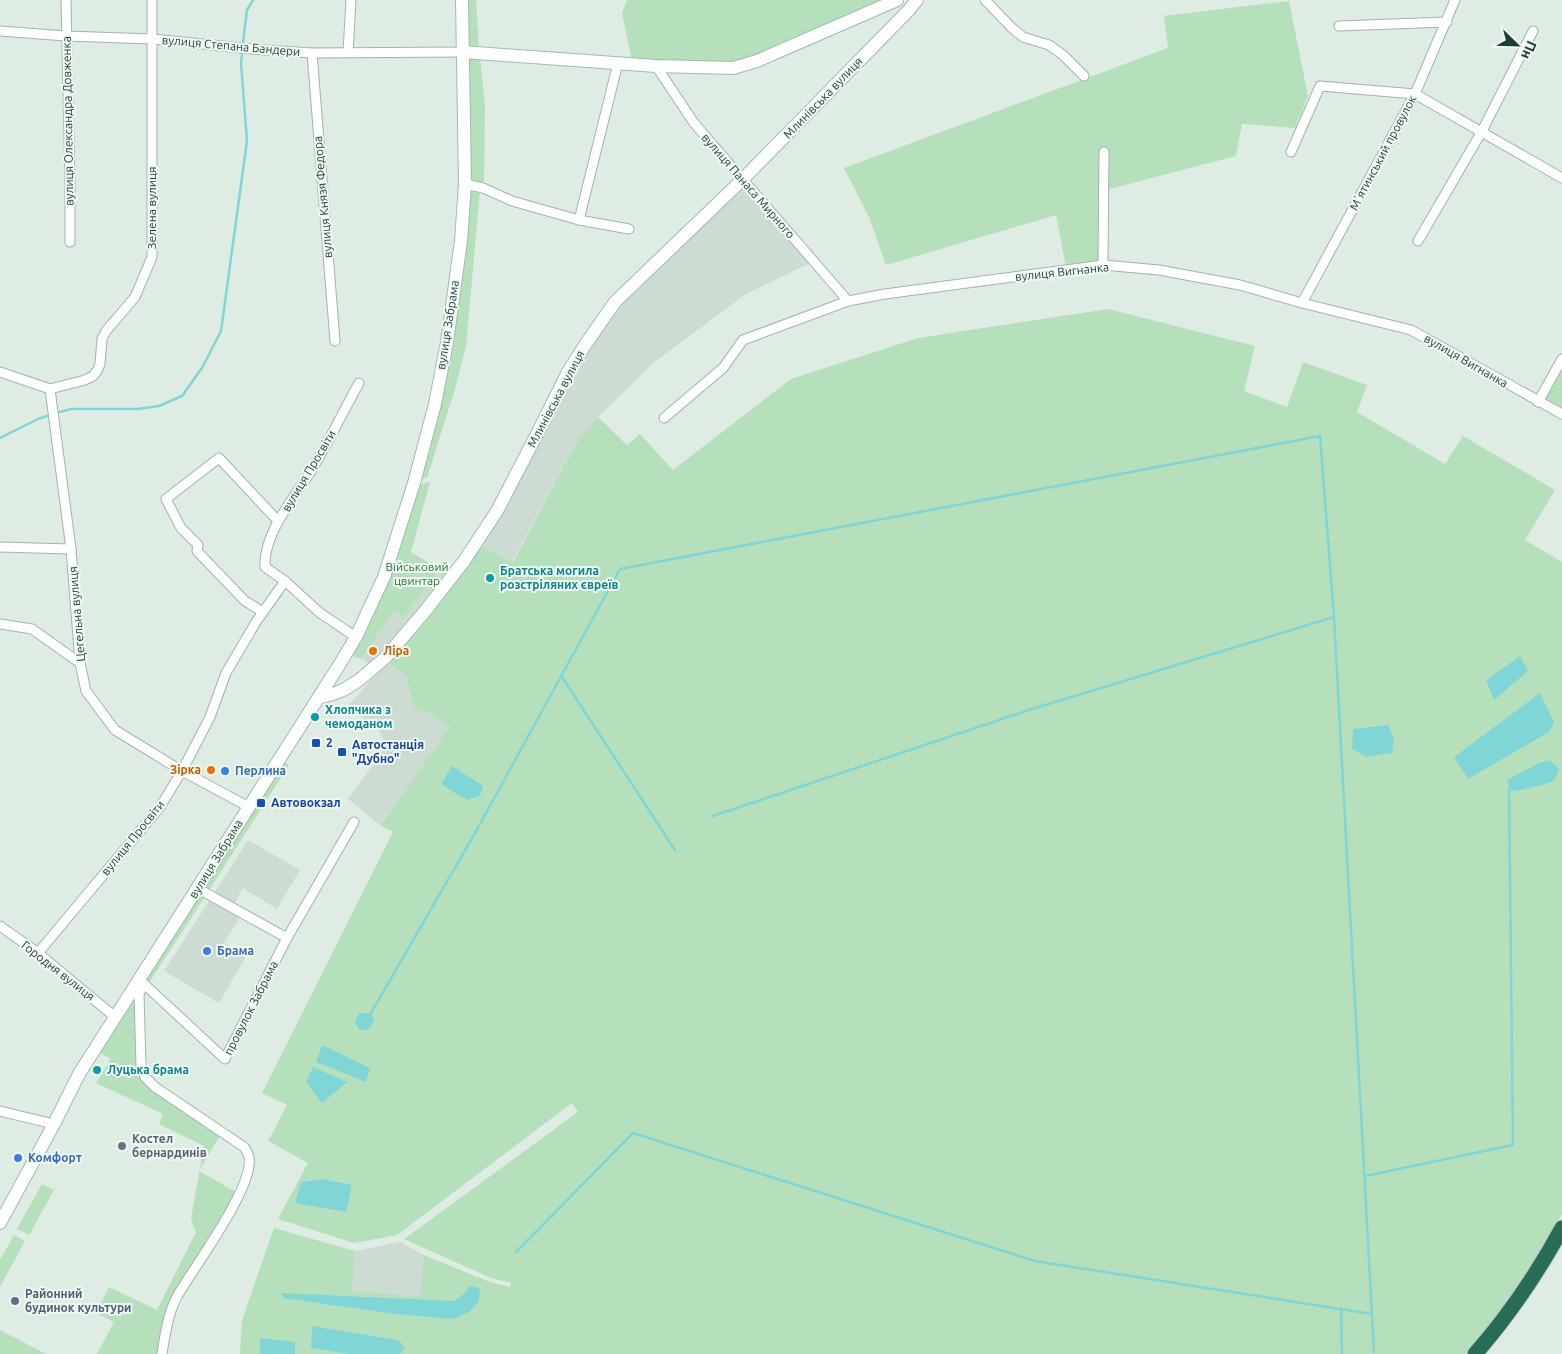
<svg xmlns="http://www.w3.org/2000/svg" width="1562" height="1354" viewBox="0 0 1562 1354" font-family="Ubuntu,sans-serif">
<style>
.built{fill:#cddcd3}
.green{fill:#b5e0bb}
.water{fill:#80d6d7}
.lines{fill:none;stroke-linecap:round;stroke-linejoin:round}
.stream{stroke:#80d6d7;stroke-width:2.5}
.street-casing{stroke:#a1b4ab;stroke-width:11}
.secondary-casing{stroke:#9fbcae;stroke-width:14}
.highway-casing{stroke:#c0c9c5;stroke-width:17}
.street{stroke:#fff;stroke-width:9}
.secondary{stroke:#fff;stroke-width:12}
.highway{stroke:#276c55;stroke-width:15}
.culture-dot{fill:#0f9aa8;stroke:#eff8f2;stroke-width:2}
.food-dot{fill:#e8710a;stroke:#eff8f2;stroke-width:2}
.transit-dot{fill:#1a4fb4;stroke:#eff8f2;stroke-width:2}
.shop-dot{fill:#3f7fe0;stroke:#eff8f2;stroke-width:2}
.worship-dot{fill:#6b7280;stroke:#eff8f2;stroke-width:2}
.service-dot{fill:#5c6f8a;stroke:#eff8f2;stroke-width:2}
.labels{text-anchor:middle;stroke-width:4;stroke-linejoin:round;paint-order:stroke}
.street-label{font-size:12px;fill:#1e3d31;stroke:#eff8f2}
.park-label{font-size:12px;fill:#247839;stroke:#eff8f2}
.culture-label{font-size:12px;font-weight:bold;fill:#0d838f;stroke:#eff8f2;text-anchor:start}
.food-label{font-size:12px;font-weight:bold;fill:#c56008;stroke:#eff8f2;text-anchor:start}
.transit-label{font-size:12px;font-weight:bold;fill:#164399;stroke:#eff8f2;text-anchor:start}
.shop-label{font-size:12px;font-weight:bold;fill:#366cbe;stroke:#eff8f2;text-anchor:start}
.worship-label{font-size:12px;font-weight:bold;fill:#5b616d;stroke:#eff8f2;text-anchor:start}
.service-label{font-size:12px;font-weight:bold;fill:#4e5e75;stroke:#eff8f2;text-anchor:start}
</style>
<rect width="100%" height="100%" fill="#dfece4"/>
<g class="built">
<polygon points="741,185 810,263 746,294 652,364 585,430 567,460 512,562 479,545 571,373 618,304"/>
<polygon points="439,569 449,575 371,665 361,659 393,612 404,617"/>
<polygon points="388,661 406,677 415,707 431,714 449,727 381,826 348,799 382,752 384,741 379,731 348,706"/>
<polygon points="248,840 300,870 277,909 243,888 233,906 213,895"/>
<polygon points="211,898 241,915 224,943 246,956 219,1003 164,971"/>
<polygon points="400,1242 424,1255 421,1296 352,1291 355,1251"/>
</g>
<g class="green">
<polygon points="467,0 476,0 479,49 468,49"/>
<polygon points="627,0 885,0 756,57 732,64 632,60 622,13"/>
<polygon points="1289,1 1308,96 1295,128 1242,124 1236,156 1098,192 1099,261 1066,267 1056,215 886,265 869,217 844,168 1168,48 1164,16"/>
<polygon points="468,56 480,57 485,105 484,185 471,182"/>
<polygon points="470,188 480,190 466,346 455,389 427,478 420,479"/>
<polygon points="1108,309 1255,346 1244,391 1287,407 1303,362 1367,385 1357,412 1445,464 1463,436 1555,490 1525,540 1562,562 1562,1214 1535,1263 1494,1322 1466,1354 240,1354 242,1320 274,1228 355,1251 352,1291 420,1296 424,1255 490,1282 510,1287 511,1283 491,1278 404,1239 578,1112 572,1103 397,1235 354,1243 278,1219 308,1163 268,1141 287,1105 262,1093 393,832 381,826 449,727 431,714 414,707 406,677 388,661 479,545 513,562 567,460 585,430 598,417 627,445 640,434 673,470 791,379 918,338"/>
<polygon points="1562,365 1562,411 1542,400"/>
<polygon points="430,482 411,552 439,569 404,617 393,612 361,659 351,655 419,485"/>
<polygon points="284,762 289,765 208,892 203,889"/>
<polygon points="201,892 206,895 149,983 145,980"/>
<polygon points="136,995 142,1079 220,1135 199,1171 236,1192 228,1210 174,1296 158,1354 97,1354 114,1322 96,1313 109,1287 157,1310 196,1232 191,1219 204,1146 159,1124 163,1114 96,1083 111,1059 99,1052"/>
<polygon points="42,1184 54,1190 29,1235 17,1229"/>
<polygon points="14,1235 25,1241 0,1287 0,1260"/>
<polygon points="0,1330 46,1354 0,1354"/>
</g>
<g class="water">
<polygon points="1520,656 1528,671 1494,700 1486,680"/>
<polygon points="1540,693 1554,722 1549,732 1468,779 1454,757"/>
<polygon points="1388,725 1394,739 1392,753 1367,757 1352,749 1353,729"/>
<polygon points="1550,760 1559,769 1555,780 1542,785 1514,791 1509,789 1507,780 1539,763"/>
<polygon points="452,766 483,786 480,796 467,800 441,784"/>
<polygon points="359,1013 371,1013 374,1020 368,1030 359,1030 355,1022"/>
<polygon points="322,1045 370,1068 366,1082 316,1062"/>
<polygon points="313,1067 347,1082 322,1103 306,1082"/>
<polygon points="322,1179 352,1185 346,1212 295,1203 301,1182"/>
<polygon points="469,1286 480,1288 479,1301 469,1312 453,1319 396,1314 283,1298 281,1293 454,1301 465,1293"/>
<polygon points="312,1326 398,1340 404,1347 404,1350 400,1354 349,1354 311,1348"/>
<polygon points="260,1338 295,1342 295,1354 260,1354"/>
</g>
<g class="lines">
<g class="stream">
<polyline points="243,42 247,10 253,0"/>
<polyline points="60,412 71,409 137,409 159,406 182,396 202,368 221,331 247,141 241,63 242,54"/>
<polyline points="0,438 38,419 47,416"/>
<polyline points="562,677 675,850"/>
<polyline points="713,816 1029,710 1334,617"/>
<polyline points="371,1013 475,833 620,569 1320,436 1334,617 1374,1352"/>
<polyline points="1365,1176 1513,1145 1509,789"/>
<polyline points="516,1252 633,1133 1035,1261 1372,1314"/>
<polyline points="1341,1308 1342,1354"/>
</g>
<g class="street-casing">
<g id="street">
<polyline points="66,0 70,184 70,242"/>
<polyline points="985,0 1011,27 1023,37 1049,45 1063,55 1084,76"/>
<polyline points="1339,26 1447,22"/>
<polyline points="0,31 66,36 153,39 251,49 312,53 463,52"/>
<polyline points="348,52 351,0"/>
<polyline points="312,53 335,341"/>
<polyline points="656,66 694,123 848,301"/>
<polyline points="1291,152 1320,86 1415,94 1562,178"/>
<polyline points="465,184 483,188 512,201 579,220 629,229"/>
<polyline points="579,220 618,63"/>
<polyline points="1418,241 1482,131 1533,31"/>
<polyline points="1103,265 1104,152"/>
<polyline points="1302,303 1415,94 1455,0"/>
<polyline points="0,372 50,389"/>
<polyline points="50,389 71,549 80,663 86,691 115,730 182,771 249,807"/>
<polyline points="50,389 85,380 93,376 97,371 100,364 102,339 106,331 135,297 152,257 152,0"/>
<polyline points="1538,402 1562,359"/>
<polyline points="664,418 723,368 743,340 848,301 885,294 1103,265 1159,270 1240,285 1302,303 1411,330 1562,414"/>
<polyline points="0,547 71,549"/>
<polyline points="263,612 245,601 197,551 198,545 181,528 166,499 219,458 278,521"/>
<polyline points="0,624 32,629 80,663"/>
<path d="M356,637L320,613L285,581L265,567C263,534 294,498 311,471C328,443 343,412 359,383"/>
<polyline points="197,888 287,938"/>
<polyline points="0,926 38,953 115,1017"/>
<polyline points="38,953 160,807 182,771 210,717 226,673 256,622 285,581"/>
<path d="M139,980L144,984L139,994L141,1065L145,1077L155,1087L244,1147C246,1150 249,1154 249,1158C254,1187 194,1267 178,1295C168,1313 165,1334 162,1354"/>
<polyline points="144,984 225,1059 287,938 354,822"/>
<polyline points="0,1111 54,1124"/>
</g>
</g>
<g class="secondary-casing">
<g id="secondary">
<polyline points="463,52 656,66 733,68 757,61 897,0"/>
<polyline points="318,698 333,694 343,690 358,681 385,658 426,610 464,561 497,511 537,434 568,372 585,345 615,302 742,180 908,11 917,0"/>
<polyline points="0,1223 54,1124 79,1074 338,667 356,637 384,577 414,483 435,404 447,342 461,241 465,184 462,0"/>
</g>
</g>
<g class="highway-casing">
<path id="highway" d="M1475,1354C1510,1314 1537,1274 1562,1228"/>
</g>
<use href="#street" class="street"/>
<use href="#secondary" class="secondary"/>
<use href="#highway" class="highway"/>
</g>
<g class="culture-dot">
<circle cx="490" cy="578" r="5"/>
<circle cx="315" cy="717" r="5"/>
<circle cx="97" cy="1070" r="5"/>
</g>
<g class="food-dot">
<circle cx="373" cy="651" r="5"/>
<circle cx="211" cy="770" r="5"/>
</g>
<g class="transit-dot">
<rect x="311" y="738" width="10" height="10" rx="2.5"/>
<rect x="337" y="747" width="10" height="10" rx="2.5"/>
<rect x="256" y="798" width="10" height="10" rx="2.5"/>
</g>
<g class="shop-dot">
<circle cx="225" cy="771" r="5"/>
<circle cx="207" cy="951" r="5"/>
<circle cx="18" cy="1158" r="5"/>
</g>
<circle class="worship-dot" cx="122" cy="1146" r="5"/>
<circle class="service-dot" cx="15" cy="1301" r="5"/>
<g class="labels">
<g class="street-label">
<text transform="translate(231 46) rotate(5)" y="4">вулиця Степана Бандери</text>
<text transform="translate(823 98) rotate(-46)" y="4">Млинівська вулиця</text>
<text transform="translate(68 121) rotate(-91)" y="4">вулиця Олександра Довженка</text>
<text transform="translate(1383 153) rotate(-62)" y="4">Мʼятинський провулок</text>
<text transform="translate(748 186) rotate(49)" y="4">вулиця Панаса Мирного</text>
<text transform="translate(323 197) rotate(-95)" y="4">вулиця Князя Федора</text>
<text transform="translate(152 208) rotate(-90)" y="4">Зелена вулиця</text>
<text transform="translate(1062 272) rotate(-6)" y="4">вулиця Вигнанка</text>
<text transform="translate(448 325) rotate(-81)" y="4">вулиця Забрама</text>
<text transform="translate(1466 361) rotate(30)" y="4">вулиця Вигнанка</text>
<text transform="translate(556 399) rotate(-62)" y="4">Млинівська вулиця</text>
<text transform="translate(309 471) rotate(-59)" y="4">вулиця Просвіти</text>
<text transform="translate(77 614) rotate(-95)" y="4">Цегельна вулиця</text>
<text transform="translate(133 838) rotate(-51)" y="4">вулиця Просвіти</text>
<text transform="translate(216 859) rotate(-58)" y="4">вулиця Забрама</text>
<text transform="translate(58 971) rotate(38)" y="4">Городня вулиця</text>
<text transform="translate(251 1008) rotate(-63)" y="4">провулок Забрама</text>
</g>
<g class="park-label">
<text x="417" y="571">Військовий<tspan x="417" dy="14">цвинтар</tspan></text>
</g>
<g class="culture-label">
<text x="500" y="575">Братська могила<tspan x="500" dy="14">розстріляних євреїв</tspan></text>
<text x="325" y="714">Хлопчика з<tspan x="325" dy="14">чемоданом</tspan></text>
<text x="107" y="1074">Луцька брама</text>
</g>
<g class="food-label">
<text x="383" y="655">Ліра</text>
<text x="201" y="774" text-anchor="end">Зірка</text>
</g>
<g class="transit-label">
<text x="326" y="747">2</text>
<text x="352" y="749">Автостанція<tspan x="352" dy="14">"Дубно"</tspan></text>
<text x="271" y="807">Автовокзал</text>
</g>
<g class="shop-label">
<text x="235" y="775">Перлина</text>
<text x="217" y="955">Брама</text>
<text x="28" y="1162">Комфорт</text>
</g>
<g class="worship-label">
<text x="132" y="1143">Костел<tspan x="132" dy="14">бернардинів</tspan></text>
</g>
<g class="service-label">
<text x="25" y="1298">Районний<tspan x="25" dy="14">будинок культури</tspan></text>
</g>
</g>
<g transform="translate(1517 45) rotate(113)" stroke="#eff8f2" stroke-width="4" paint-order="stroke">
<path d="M0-4L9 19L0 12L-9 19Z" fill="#1e3d31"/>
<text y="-8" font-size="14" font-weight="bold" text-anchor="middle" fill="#1e3d31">Пн</text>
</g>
</svg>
